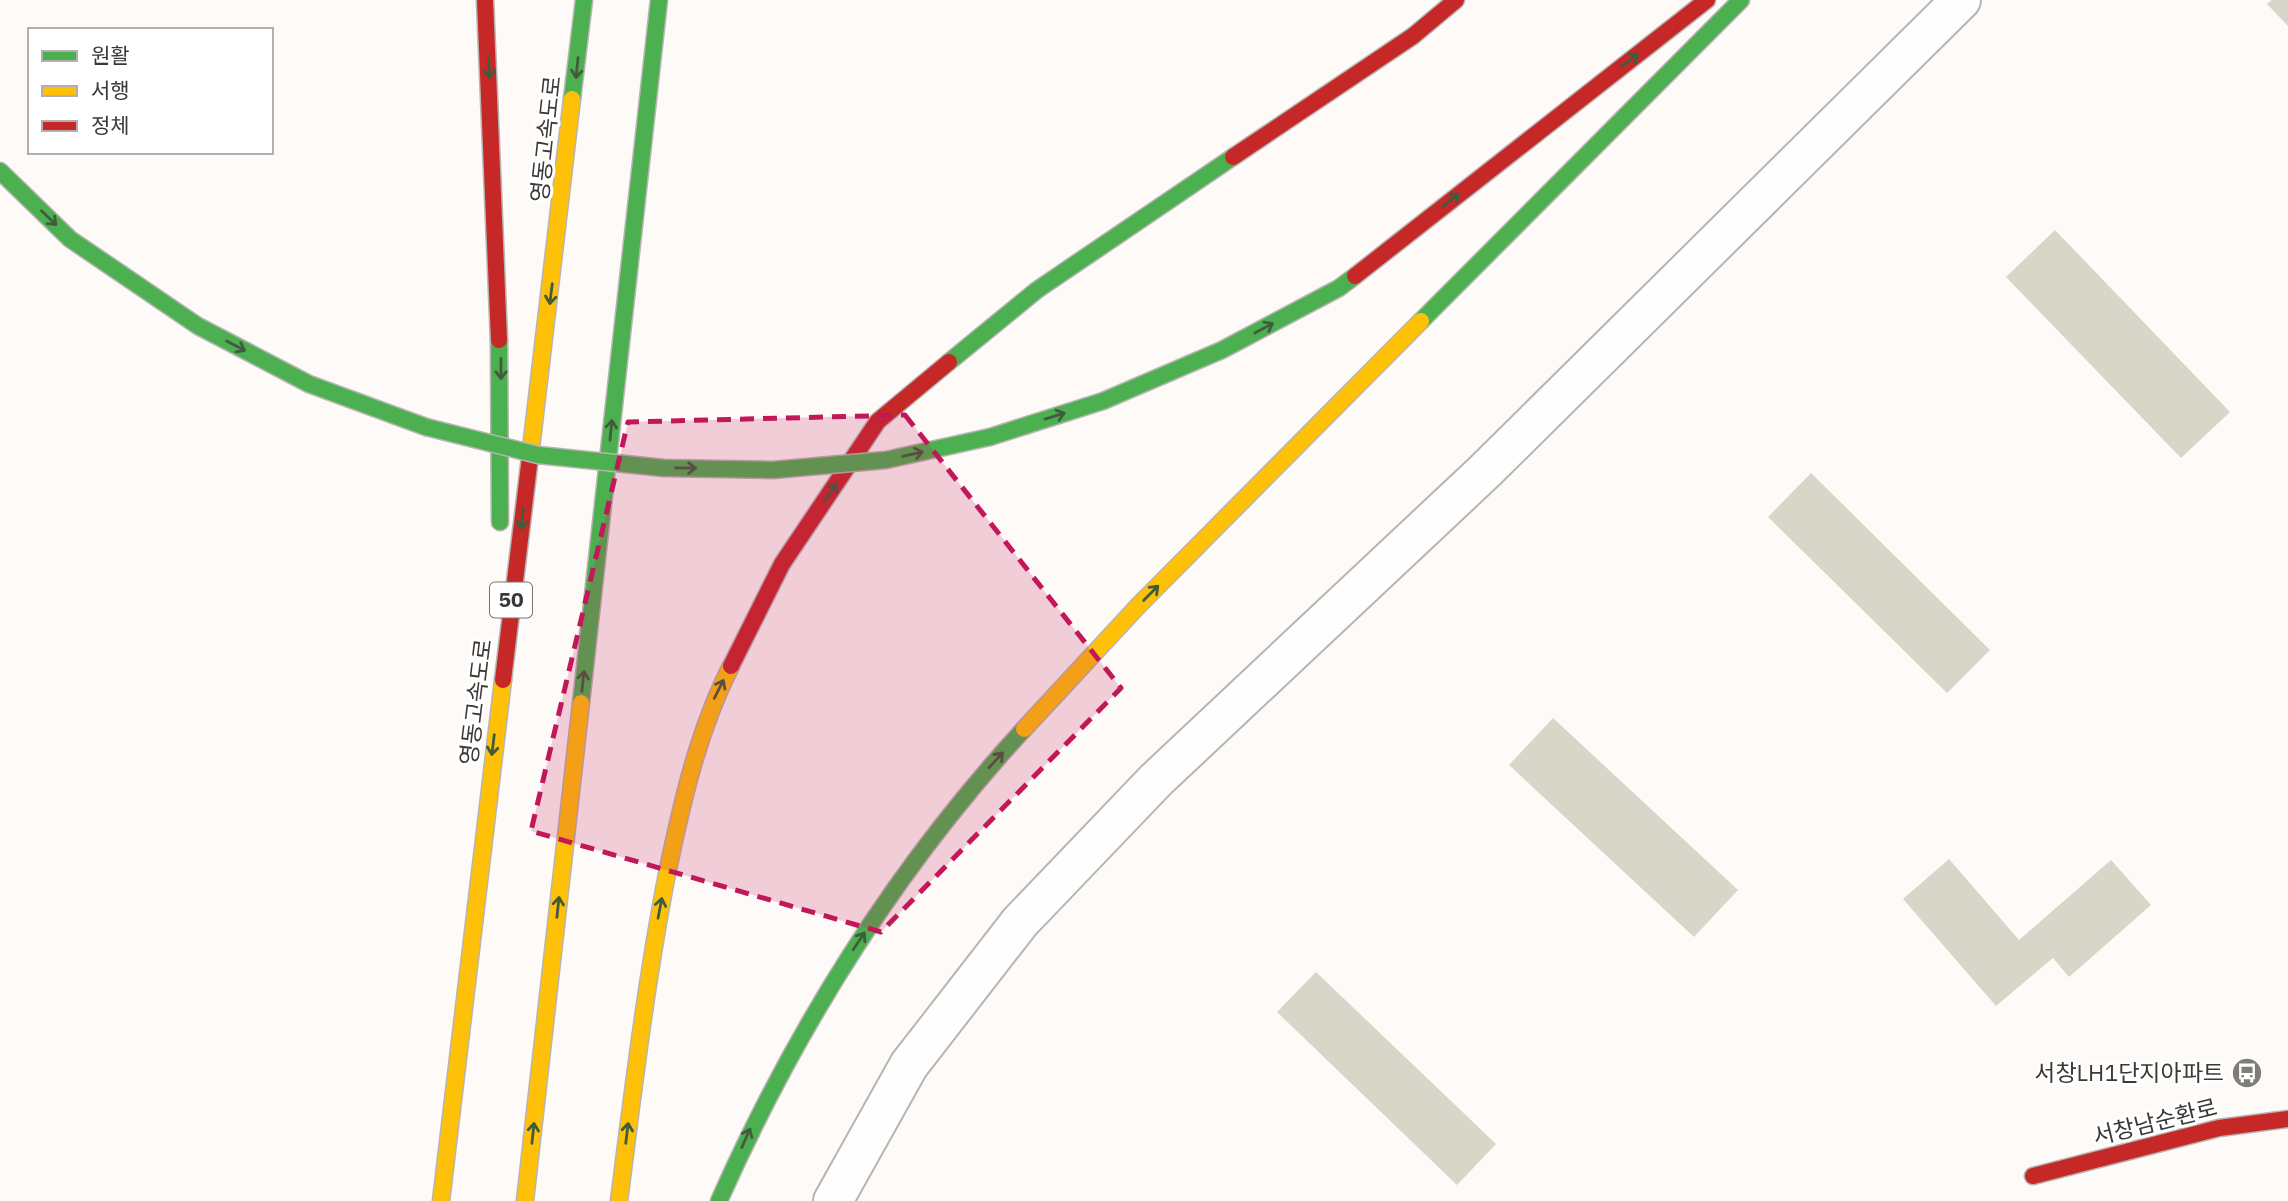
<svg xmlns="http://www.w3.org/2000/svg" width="2288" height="1201" viewBox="0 0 2288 1201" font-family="'IBM Plex Sans','Noto Sans KR',sans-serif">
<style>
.building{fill:#d8d6c8}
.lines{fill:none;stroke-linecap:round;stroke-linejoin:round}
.street-casing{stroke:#b7b5b2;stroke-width:42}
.fast-casing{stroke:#b7b5b2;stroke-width:19}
.slow-casing{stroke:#b7b5b2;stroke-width:19}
.jam-casing{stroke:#b7b5b2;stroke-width:19}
.street{stroke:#fffefe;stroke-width:38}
.fast{stroke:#4caf50;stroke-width:16}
.slow{stroke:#ffc107;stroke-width:16}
.jam{stroke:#c62828;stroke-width:16}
.fast-bridge-casing{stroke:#b7b5b2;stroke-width:19;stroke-linecap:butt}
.fast-bridge{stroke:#4caf50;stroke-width:16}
.oneway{stroke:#405c3d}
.marked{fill:#c2185b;fill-opacity:0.2;stroke:#c2185b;stroke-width:5;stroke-dasharray:14 9;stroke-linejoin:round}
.labels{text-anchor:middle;stroke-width:6;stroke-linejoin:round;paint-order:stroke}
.shield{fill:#fff;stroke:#767472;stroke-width:2}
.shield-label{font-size:21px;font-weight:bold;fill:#3b3935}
.street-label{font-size:23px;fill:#3b3935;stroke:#fff}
.poi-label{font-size:23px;fill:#3b3935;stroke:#fff;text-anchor:end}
</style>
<rect width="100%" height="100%" fill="#fdfaf7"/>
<g class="building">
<polygon points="2272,0 2288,0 2288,26 2267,4"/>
<polygon points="2055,230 2230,412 2181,458 2006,277"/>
<polygon points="1811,473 1990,650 1947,693 1768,517"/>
<polygon points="1553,718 1738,890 1694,937 1509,765"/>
<polygon points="1949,859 2019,940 2111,860 2151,905 2069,977 2053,958 1996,1006 1903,899"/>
<polygon points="1316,972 1496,1144 1457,1185 1277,1012"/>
</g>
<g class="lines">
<g class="street-casing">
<polyline id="street" points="833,1201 909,1065 1020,922 1156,780 1485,471 1961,0"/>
</g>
<g class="fast-casing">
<g id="fast">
<polyline points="572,99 584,0"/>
<polyline points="0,171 70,239 198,326 309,384 426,427"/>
<polyline points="1421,321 1741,0"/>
<polyline points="499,340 500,522"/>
<polyline points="949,362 1037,290 1233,157"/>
<polyline points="990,437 1103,401 1222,350 1339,288 1355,276"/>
<polyline points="581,703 659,0"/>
<path d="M719,1201C795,1030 897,867 1024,729"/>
</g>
</g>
<g class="slow-casing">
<g id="slow">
<polyline points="530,457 572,99"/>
<polyline points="1024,729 1138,606 1421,321"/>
<polyline points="441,1201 503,680"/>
<polyline points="525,1201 581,703"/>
<path d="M619,1201C633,1091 646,982 667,874C682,802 698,731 731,666"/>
</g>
</g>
<g class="jam-casing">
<g id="jam">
<polyline points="485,0 499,340"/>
<polyline points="1233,157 1413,36 1456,0"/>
<polyline points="1355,276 1707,0"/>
<polyline points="731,666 782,564 878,421 949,362"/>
<polyline points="503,680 530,457"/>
<polyline points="2033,1176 2219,1128 2288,1119"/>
</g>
</g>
<use href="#street" class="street"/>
<use href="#fast" class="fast"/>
<use href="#slow" class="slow"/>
<use href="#jam" class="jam"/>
<g class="fast-bridge-casing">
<polyline id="fast-bridge" points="426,427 538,455 664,468 773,470 886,460 990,437"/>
</g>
<use href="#fast-bridge" class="fast-bridge"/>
</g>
<defs><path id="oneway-shaft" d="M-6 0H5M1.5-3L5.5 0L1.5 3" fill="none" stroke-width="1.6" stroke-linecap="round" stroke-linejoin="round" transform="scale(1.75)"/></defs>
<g class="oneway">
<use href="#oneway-shaft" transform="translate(1630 60) rotate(-38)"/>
<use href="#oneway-shaft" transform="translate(489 68) rotate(86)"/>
<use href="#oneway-shaft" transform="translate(577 68) rotate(96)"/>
<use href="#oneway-shaft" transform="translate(1451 200) rotate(-38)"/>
<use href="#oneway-shaft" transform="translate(49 218) rotate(44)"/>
<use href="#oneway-shaft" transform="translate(551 294) rotate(97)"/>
<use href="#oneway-shaft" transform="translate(1264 328) rotate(-28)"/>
<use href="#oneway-shaft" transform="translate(236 346) rotate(28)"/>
<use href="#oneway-shaft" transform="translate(501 369) rotate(90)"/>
<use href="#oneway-shaft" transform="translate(1055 416) rotate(-17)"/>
<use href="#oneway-shaft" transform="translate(611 430) rotate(-84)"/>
<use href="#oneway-shaft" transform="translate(913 454) rotate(-13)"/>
<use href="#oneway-shaft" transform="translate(686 468) rotate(1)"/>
<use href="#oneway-shaft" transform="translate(831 492) rotate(-56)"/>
<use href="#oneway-shaft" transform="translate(522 519) rotate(97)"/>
<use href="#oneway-shaft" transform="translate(1151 593) rotate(-45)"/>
<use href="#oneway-shaft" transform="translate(583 681) rotate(-84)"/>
<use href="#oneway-shaft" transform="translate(719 689) rotate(-63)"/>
<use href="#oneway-shaft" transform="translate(493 745) rotate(97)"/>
<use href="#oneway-shaft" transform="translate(996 760) rotate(-47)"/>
<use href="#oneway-shaft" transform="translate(558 907) rotate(-84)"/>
<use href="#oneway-shaft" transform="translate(660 908) rotate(-79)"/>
<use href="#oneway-shaft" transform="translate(859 941) rotate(-56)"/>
<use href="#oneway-shaft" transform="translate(533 1133) rotate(-84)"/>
<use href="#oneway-shaft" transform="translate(627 1133) rotate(-83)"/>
<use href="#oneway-shaft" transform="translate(746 1138) rotate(-66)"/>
</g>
<path class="marked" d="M905,415L1121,688L881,932L531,831L628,422Z"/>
<defs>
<g id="bus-disc" transform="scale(1.575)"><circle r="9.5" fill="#7f7d79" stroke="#fff"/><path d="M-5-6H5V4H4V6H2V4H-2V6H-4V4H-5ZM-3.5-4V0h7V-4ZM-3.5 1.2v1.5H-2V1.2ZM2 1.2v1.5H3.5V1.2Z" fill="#fff"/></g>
</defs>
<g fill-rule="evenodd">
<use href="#bus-disc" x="2247" y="1073"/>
</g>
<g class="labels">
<rect class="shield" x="490" y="582.5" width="42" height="35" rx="5"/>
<g class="shield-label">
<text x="511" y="607">50</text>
</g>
<g class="street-label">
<text transform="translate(546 139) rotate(-84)" y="8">영동고속도로</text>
<text transform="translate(476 702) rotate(-83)" y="8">영동고속도로</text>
<text transform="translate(2155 1122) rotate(-14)" y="8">서창남순환로</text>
</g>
<g class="poi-label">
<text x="2224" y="1081">서창LH1단지아파트</text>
</g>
</g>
<rect x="28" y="28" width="245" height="126" fill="#ffffff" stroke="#b1b0ae" stroke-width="2"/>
<rect x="42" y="51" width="35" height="10" fill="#4caf50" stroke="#b1b0ae" stroke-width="2"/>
<text x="91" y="63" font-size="21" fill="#3b3935">원활</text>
<rect x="42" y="86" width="35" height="10" fill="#ffc107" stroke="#b1b0ae" stroke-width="2"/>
<text x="91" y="98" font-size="21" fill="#3b3935">서행</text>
<rect x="42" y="121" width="35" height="10" fill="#c62828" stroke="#b1b0ae" stroke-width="2"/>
<text x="91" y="133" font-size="21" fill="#3b3935">정체</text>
</svg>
